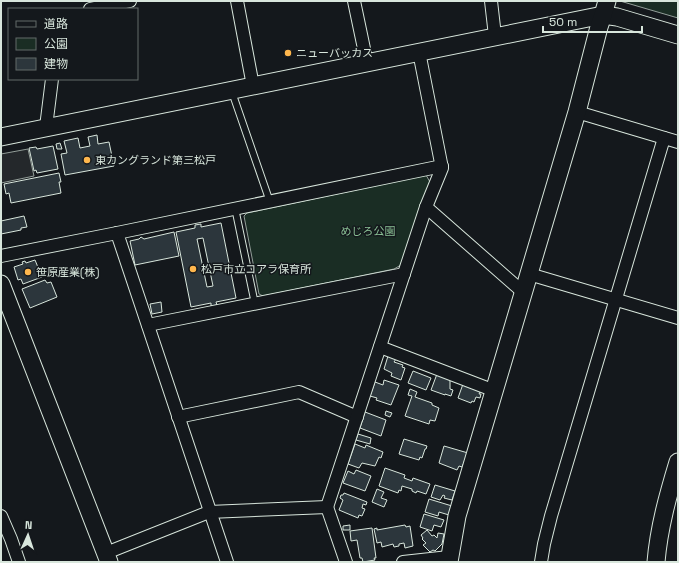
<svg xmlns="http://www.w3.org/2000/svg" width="679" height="563" viewBox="0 0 679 563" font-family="'Space Grotesk','Noto Sans JP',sans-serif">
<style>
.green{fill:#1a2d24;stroke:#939e99}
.parking{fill:#24282b;stroke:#939e99}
.building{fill:#2c363c;stroke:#d8e6dc;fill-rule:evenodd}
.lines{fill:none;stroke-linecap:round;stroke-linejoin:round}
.lane-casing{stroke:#d8e6dc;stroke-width:8}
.street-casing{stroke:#d8e6dc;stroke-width:14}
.secondary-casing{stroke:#d8e6dc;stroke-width:19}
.lane{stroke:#14181c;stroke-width:6}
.street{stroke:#14181c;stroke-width:12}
.secondary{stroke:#14181c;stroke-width:17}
.poi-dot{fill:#ffb74d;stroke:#14181c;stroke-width:1.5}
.labels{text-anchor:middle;stroke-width:3;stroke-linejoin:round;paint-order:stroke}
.poi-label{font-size:11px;fill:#d8e6dc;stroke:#14181c;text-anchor:start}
.park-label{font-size:11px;fill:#8ac095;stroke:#14181c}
</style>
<rect width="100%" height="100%" fill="#14181c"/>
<g class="green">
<polygon points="620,1 678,1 678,18"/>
<polygon points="426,175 430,182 401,265 394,269 263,296 259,294 244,216 247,213"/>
</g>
<polygon class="parking" points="28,149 34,176 1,183 1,154"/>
<g class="building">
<polygon points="97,135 98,144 109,142 114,166 65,175 61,154 67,153 64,141 78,138 80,148 90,146 88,137"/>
<polygon points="60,143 62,149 57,149 56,144"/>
<polygon points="53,146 58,169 37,173 36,170 34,171 29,148 36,147 37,149"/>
<polygon points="59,173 61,182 59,182 61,193 11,203 9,193 6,194 4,184"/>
<polygon points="24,216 27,227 21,228 21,230 1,234 1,221"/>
<path d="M221,223L236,298L216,302L217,305L211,306V303L191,307L176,232L195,228V225L201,224V227ZM203,238L213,286L207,287L197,239Z"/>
<polygon points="174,232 179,256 135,265 130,241 139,239 141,237 144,239"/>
<polygon points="35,260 42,277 23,284 21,279 18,280 14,267 23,264 22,262 25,261 26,263"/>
<polygon points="45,280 47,283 51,282 57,297 30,308 22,289"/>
<polygon points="161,302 162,312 152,314 150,304"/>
<polygon points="388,356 396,359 394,362 403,365 402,367 405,368 401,380 391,376 392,373 384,369"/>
<polygon points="413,371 431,378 426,390 408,383"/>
<polygon points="437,374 450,379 450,389 453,390 451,396 445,394 445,395 431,390"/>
<polygon points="384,380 399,385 391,405 376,400 377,398 370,396 375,382 383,385"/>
<polygon points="463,384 481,390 479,394 481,394 480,398 476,397 474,402 472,401 471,403 458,398"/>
<polygon points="410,389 417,392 415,397 432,403 432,405 439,408 435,421 430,420 429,424 405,416 412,396 408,395"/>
<polygon points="386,411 392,413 390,417 385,415"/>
<polygon points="365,412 386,420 381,436 360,428"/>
<polygon points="358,434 371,438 370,444 356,440"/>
<polygon points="404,439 427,446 426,449 425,449 422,458 420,457 419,460 399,454"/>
<polygon points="355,444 365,448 366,445 383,452 381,458 379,457 375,466 362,463 359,468 348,464"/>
<polygon points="444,446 468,453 462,467 459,466 457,470 439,463"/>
<polygon points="385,468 405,475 404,478 412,481 413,478 430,484 426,494 417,491 416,493 412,491 412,489 402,486 401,491 399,490 398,493 379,486"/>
<polygon points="356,470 371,476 365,491 343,483 348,471 354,474"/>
<polygon points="435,485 455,491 452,500 444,498 445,496 443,495 440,500 431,497"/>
<polygon points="377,489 384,492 381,498 387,500 384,507 372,502"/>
<polygon points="344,493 367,502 366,505 363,504 362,508 365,509 362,516 359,515 358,518 339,510 343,500 340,498 341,495 343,495"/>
<polygon points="429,499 452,506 449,515 439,512 438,516 425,512"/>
<polygon points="424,514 444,520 441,527 434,525 432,531 420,527"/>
<polygon points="350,525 350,530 343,530 343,526"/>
<polygon points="405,525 406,527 410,526 413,546 405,548 404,543 399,544 399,546 394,547 393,544 382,547 381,542 377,543 374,529 377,528 377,530"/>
<polygon points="372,528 376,558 374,558 375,560 363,562 362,558 360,558 357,540 351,541 350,531"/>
<polygon points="427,530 432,536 434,535 437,538 438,533 444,534 442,544 435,551 433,550 430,552 423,545 426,543 422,539 423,538 421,535"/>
</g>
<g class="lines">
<g class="lane-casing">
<g id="lane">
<polyline points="232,92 270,202"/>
<polyline points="235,208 255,304"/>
</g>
</g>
<g class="street-casing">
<g id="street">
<polyline points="237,1 253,86"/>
<polyline points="354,1 367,63"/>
<polyline points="491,1 495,36"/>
<polyline points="90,9 130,1"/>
<polyline points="577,112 678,142"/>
<polyline points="46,127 52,79"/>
<polyline points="426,207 524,293"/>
<polyline points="117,233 227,562"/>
<polyline points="1,256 117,233 442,166"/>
<polyline points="529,274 678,318"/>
<polyline points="148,325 404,274"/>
<polyline points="380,347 495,391"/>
<polyline points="178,417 299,392 357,417"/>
<polyline points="327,507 426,207 442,168 419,52"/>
<polyline points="1,516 11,539 19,562"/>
<polyline points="106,553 209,512 327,507 346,562"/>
<polyline points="403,562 449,557"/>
<polyline points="541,562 544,544 551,516 664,138"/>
</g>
</g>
<g class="secondary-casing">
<g id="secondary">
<polyline points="1,137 603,15 617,17 678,35"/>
<polyline points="1,284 109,562"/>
<polyline points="449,562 457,516 577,112 599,27 603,15 607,1"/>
<path d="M656,562C659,527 668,495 678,462"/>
</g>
</g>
<use href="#lane" class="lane"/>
<use href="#street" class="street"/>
<use href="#secondary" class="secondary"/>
</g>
<g class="poi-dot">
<circle cx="288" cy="53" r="4"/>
<circle cx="87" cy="160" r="4"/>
<circle cx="193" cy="269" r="4"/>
<circle cx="28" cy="272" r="4"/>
</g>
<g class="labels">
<g class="poi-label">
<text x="296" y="57">ニューバッカス</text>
<text x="95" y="164">東カングランド第三松戸</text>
<text x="201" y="273">松戸市立コアラ保育所</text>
<text x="36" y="276">笹原産業(株)</text>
</g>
<g class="park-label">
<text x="368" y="235">めじろ公園</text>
</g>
</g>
<rect width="679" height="563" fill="none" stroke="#d8e6dc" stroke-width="4"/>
<rect x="8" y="8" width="130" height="72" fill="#14181c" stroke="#626a69"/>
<rect x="16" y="21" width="20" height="6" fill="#14181c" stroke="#626a69"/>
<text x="44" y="28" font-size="12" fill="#d8e6dc">道路</text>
<rect x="16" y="38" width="20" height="12" fill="#1a2d24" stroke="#626a69"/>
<text x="44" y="48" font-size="12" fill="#d8e6dc">公園</text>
<rect x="16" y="58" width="20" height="12" fill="#2c363c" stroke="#626a69"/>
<text x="44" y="68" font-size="12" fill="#d8e6dc">建物</text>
<g transform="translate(28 535) rotate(3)" stroke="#14181c" stroke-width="3" paint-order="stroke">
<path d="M0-3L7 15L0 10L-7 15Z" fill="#d8e6dc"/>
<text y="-6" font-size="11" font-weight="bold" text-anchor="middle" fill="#d8e6dc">N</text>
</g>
<path d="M543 26v6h99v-6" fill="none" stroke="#d8e6dc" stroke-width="2"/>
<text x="549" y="26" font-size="12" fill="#d8e6dc" stroke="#14181c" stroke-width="3" paint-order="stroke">50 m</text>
</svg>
